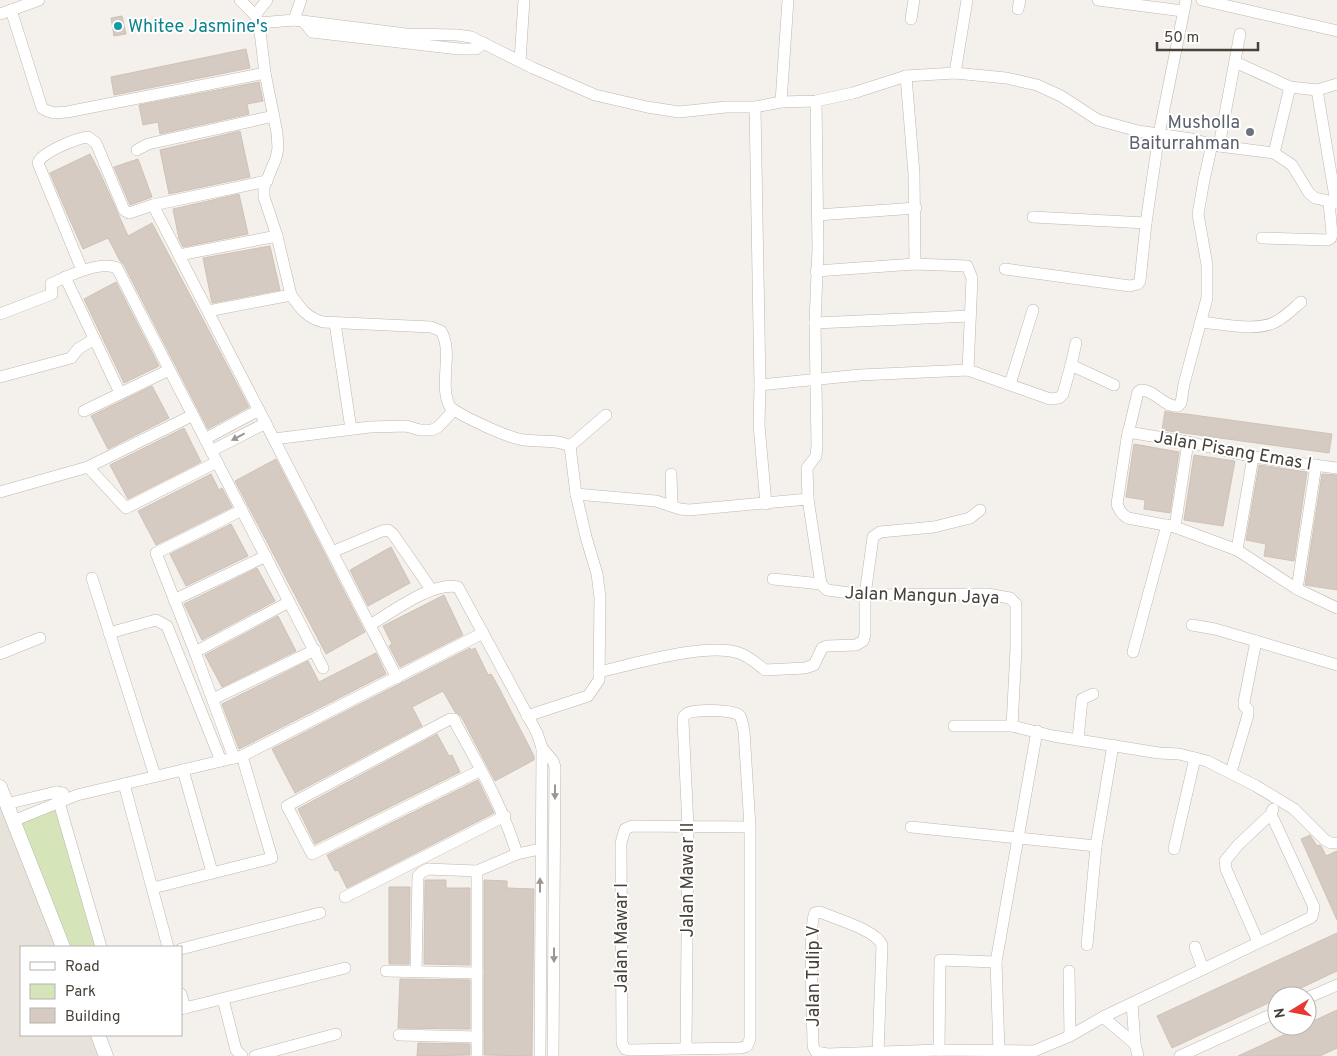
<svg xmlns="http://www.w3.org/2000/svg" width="1337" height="1056" viewBox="0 0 1337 1056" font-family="Overpass,sans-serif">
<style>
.residential{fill:#e7e2da}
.green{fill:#d5e4b9}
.building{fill:#d5cbc2;stroke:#cfc2b6}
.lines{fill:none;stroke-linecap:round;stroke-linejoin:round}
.minor-casing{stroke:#bfb7af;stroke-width:12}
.tertiary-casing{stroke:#bfb7af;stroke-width:15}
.minor{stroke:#fff;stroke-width:11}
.tertiary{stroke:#fff;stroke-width:14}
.oneway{fill:#9a9693}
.culture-dot{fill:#0f9aa8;stroke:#fff;stroke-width:2}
.worship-dot{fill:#6b7280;stroke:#fff;stroke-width:2}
.labels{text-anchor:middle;stroke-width:4;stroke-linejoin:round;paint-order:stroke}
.culture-label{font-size:18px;fill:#0d838f;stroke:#fff;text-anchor:start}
.worship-label{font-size:18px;fill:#5b616d;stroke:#fff;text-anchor:end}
.street-label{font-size:18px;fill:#48413a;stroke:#fff}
</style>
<rect width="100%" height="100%" fill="#f4f0eb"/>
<polygon class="residential" points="0,795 63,947 21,947 21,1035 97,1035 106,1056 0,1056"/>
<polygon class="green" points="59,803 101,947 63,947 13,821"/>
<g class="building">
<polygon points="122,16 126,34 114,36 111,18"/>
<polygon points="246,49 250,68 114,95 111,77"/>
<polygon points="259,82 263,101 247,104 249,114 160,134 158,122 143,125 139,105"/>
<polygon points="240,131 250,177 169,194 160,150"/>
<polygon points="90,154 100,173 128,236 152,223 249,407 208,429 124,265 120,261 108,238 83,249 66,211 50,173"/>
<polygon points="138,159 152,197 130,205 114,167"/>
<polygon points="239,194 248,234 183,247 179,239 173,209"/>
<polygon points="270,246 280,290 212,303 203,258"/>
<polygon points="116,282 159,366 124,383 84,299"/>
<polygon points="152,386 169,418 108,449 91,416"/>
<polygon points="1165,411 1173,413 1186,414 1332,434 1329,453 1162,430"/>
<polygon points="184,428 201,462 128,499 110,465"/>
<polygon points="1134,444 1179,452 1170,513 1144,509 1145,500 1126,497"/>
<polygon points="1194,455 1235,461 1223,526 1184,520"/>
<polygon points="276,459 365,632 326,654 235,481"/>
<polygon points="1259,465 1307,472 1294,561 1264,556 1266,544 1246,540"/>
<polygon points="211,474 219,490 222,488 232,507 156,545 138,511"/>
<polygon points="1322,474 1337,475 1337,590 1305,585"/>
<polygon points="231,524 248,556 186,586 170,554"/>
<polygon points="391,547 410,583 368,606 350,570"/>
<polygon points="257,568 275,601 202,640 184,604"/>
<polygon points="444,595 463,635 400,667 389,646 392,644 383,626"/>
<polygon points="278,616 296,651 222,687 205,655"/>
<polygon points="470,648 471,650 475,648 488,675 491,674 498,686 534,756 534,760 495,781 461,716 455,712 443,691 412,707 422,726 295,793 272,749"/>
<polygon points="376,653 386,674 239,749 222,704 308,661 319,682"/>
<polygon points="437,734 449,756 452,755 460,772 315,844 298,809"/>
<polygon points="478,780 494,813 347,888 338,870 335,871 327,855"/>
<polygon points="1310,835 1317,846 1319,845 1321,846 1326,856 1337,851 1337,920 1301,839"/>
<polygon points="425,880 446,880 446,888 470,888 470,965 424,964"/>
<polygon points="484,880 507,881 507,888 534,889 532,1056 484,1055"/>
<polygon points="389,887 410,887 409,964 389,964"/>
<polygon points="1337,933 1337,971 1284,996 1277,996 1277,999 1172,1048 1157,1016"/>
<polygon points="400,979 470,980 470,1029 398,1028"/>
<polygon points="1337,1010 1337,1048 1320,1056 1238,1056 1303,1026 1307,1026 1307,1024"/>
<polygon points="418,1043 470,1044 470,1055 417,1056"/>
</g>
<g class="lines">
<g class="minor-casing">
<g id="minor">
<polyline points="1098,0 1183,11"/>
<polyline points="1202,0 1337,31"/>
<polyline points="1018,9 1020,0"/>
<polyline points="11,10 42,108 45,110 54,113 67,112 265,73"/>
<polyline points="0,14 39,0"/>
<polyline points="255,15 267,0"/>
<polyline points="911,19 914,0"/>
<polyline points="294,20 301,0"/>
<polyline points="304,22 312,32 459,49 476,49 484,43"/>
<polyline points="259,23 294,20 406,34 457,35 471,37 533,68 595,95 647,107 679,112 726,107 755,107 781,102 816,101 853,93 906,76 955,73 1006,78 1037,85 1061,96 1098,120 1138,131 1191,139 1219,146 1274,153 1292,165 1309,193 1315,198 1337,203"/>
<polyline points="520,61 524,0"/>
<polyline points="1235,62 1290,87 1317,90 1337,84"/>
<polyline points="955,73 967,0"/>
<polyline points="906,76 914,174 915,264"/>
<polyline points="1317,90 1336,203"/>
<polyline points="781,102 788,0"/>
<polyline points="755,107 760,385 759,425 766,504"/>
<path d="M1212,144L1204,180L1198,214L1207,265V298L1184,384L1181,403L1178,406C1165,408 1155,390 1141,390L1138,392L1127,438L1117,504C1119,510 1122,515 1128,518L1175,527L1237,550L1297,589L1337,608"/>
<polyline points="1219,146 1240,34"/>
<polyline points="137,150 148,144 274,116"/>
<polyline points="1274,153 1290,87"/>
<polyline points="153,205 397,678"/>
<polyline points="817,215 916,208"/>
<polyline points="1033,217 1146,223"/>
<polyline points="1262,238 1328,240 1331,238 1332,234 1329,202"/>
<polyline points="179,255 277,236"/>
<polyline points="1005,269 1130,286 1138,284 1140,281 1146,223 1159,134 1186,0"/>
<path d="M82,270L38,163C40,153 77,138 88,137L96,143L124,210L129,213L153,205L267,181"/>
<polyline points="816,271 915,264 967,266 972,278 968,370"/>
<polyline points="65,277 120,393"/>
<path d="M291,295C300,308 307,318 323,322L431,327L441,331C454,353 438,384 450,407C463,417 508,438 524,440C539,442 557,439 570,446L576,494L586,537L597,574L600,597L599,680L588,696L527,716"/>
<polyline points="208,311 291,295 277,236 264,197 264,187 276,158 278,148 277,133 265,73 259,23 255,15 240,0"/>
<path d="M0,314L52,294L51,284C67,276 101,260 117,268L323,668"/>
<path d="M1201,322C1223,324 1260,333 1279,320C1287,315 1294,308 1301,302"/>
<polyline points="335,323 351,429"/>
<polyline points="815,323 970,316"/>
<polyline points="1071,365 1076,343"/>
<polyline points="0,377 71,358 78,349 94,339"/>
<polyline points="1010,384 1033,310"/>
<polyline points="760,385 860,375 968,370 1050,399 1059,398 1063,394 1071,365 1114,385"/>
<polyline points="84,411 169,370"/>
<polyline points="193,415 88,467 126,508 217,462"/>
<polyline points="1128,432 1188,442 1253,457 1337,468"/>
<polyline points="205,439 259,410"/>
<polyline points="274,439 370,427 406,426 420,430 432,430 438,427 454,410"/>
<polyline points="570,446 606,415"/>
<polyline points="211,451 266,423"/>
<polyline points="671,474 672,506"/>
<polyline points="0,492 88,467"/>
<polyline points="576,494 656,501 680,509 689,510 808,499 821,584 827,590 865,595 987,594 1010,598 1016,604 1016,649 1012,726 1053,736 1159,753 1179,754 1207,761 1256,786 1294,809 1325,840 1331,843 1337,843"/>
<polyline points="808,499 807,468 816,456 817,446 815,323 818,249 816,101"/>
<polyline points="1175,527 1188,442"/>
<polyline points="1237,550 1253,457"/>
<polyline points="332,552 382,531 388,530 393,534 431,589"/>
<polyline points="92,578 155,776"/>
<polyline points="773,579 821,584"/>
<polyline points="1297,589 1316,465"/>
<polyline points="174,600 266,556"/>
<path d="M370,625C392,612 433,581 458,587L537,733L542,748L553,761L555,767L553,1056"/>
<polyline points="1192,625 1215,629 1337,665"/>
<polyline points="109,633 156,620 167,626 221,761"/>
<polyline points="195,652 156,553 242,510"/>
<polyline points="1133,652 1167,525"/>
<polyline points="0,654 40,638"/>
<path d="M599,672C634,664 706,642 739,653C749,656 757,664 765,670L805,668L814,665L822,648L827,646L856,645L863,641L865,635V595L873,537L880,532L934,527L970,518L980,510"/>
<polyline points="213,699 315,650"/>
<polyline points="954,726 1012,726"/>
<polyline points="1078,739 1082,699 1093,694"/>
<polyline points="234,758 195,652 289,602"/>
<polyline points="183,770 212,872"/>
<polyline points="1231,772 1248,715 1248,709 1244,706 1244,702 1256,641"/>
<polyline points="124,784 168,947"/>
<polyline points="56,792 101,947"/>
<polyline points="6,804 56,792 63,793"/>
<polyline points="13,821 77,795 242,756 483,633"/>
<polyline points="911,827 1096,846"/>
<polyline points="1174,849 1195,758"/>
<polyline points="517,854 540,849"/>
<polyline points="153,888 272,858 242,756"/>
<polyline points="345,897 505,816"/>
<polyline points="1258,942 1226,869 1225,861 1238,845 1271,814 1273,809"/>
<polyline points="1087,945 1096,846 1113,745"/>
<polyline points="1195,947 1203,969"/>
<polyline points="181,949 320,913"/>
<polyline points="386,971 477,973"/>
<polyline points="416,971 418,876 422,872 428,869 477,871"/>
<polyline points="1069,971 1070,1036"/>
<polyline points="181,994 185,1008"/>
<polyline points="1307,998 1337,985"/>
<polyline points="223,999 236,1050 242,1056"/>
<polyline points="1132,1004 1135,1044 1138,1056"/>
<polyline points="181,1009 345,968"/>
<polyline points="1103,1017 1135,1044"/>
<polyline points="399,1035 477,1037"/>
<path d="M686,1049L688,827L683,721C683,718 683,717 686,714C692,709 735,709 740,716C742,720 743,726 744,731L750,827V1039L747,1046L741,1048L629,1050L625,1049L622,1043L621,843L625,829L632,826L750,827"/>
<polyline points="939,1050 940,960 996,962"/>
<polyline points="999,1051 996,962 1037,731"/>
<path d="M878,1053L882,945C876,930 836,919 820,912L815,913C808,922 813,1026 813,1046L816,1052L828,1054L939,1050L1034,1051L1070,1036L1103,1017L1312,917L1314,907L1271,814"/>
<polyline points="255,1056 336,1034"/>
<path d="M477,1056V871L517,854C503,807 479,766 456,724L454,719H450L287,806L312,854L481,770"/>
<polyline points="540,1056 542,748"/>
<polyline points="1180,1056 1277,1012"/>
</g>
</g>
<g class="tertiary-casing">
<g id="tertiary">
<polyline points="0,787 63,947"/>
<polyline points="98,1035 106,1056"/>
</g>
</g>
<use href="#minor" class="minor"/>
<use href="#tertiary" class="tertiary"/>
</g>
<defs><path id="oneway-solid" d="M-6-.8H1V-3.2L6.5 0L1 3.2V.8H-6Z" transform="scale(1.25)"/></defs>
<g class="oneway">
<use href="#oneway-solid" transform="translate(238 437) rotate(152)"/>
<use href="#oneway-solid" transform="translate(555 792) rotate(90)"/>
<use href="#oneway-solid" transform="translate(540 885) rotate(-90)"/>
<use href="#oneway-solid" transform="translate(554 955) rotate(90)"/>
</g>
<circle class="culture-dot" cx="118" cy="26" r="5"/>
<circle class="worship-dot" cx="1250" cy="132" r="5"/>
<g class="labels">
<g class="culture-label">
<text x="128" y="32">Whitee Jasmine's</text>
</g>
<g class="worship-label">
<text x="1240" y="128">Musholla<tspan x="1240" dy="21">Baiturrahman</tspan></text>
</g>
<g class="street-label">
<text transform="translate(1233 450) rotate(10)" y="6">Jalan Pisang Emas I</text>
<text transform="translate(922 595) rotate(2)" y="6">Jalan Mangun Jaya</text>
<text transform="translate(687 880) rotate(-90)" y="6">Jalan Mawar II</text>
<text transform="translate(621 938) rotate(-90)" y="6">Jalan Mawar I</text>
<text transform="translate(813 976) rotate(-90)" y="6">Jalan Tulip V</text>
</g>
</g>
<rect x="20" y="946" width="162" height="90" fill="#ffffff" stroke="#b6b3b0"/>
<rect x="30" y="962" width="25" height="8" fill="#ffffff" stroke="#b6b3b0"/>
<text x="65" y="971" font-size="15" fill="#48413a">Road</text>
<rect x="30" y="984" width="25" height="15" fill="#d5e4b9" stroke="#b6b3b0"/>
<text x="65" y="996" font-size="15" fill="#48413a">Park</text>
<rect x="30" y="1008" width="25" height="15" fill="#d5cbc2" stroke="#b6b3b0"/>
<text x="65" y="1021" font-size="15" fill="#48413a">Building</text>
<g transform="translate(1292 1011) rotate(260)"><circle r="24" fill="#ffffff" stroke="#b6b3b0"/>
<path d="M0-4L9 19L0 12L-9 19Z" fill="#e53932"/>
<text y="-8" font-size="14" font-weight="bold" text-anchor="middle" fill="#48413a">N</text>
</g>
<path d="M1157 42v8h101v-8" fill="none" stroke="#48413a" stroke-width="2.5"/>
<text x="1164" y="42" font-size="15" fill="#48413a" stroke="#ffffff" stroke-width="4" paint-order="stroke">50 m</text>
</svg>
